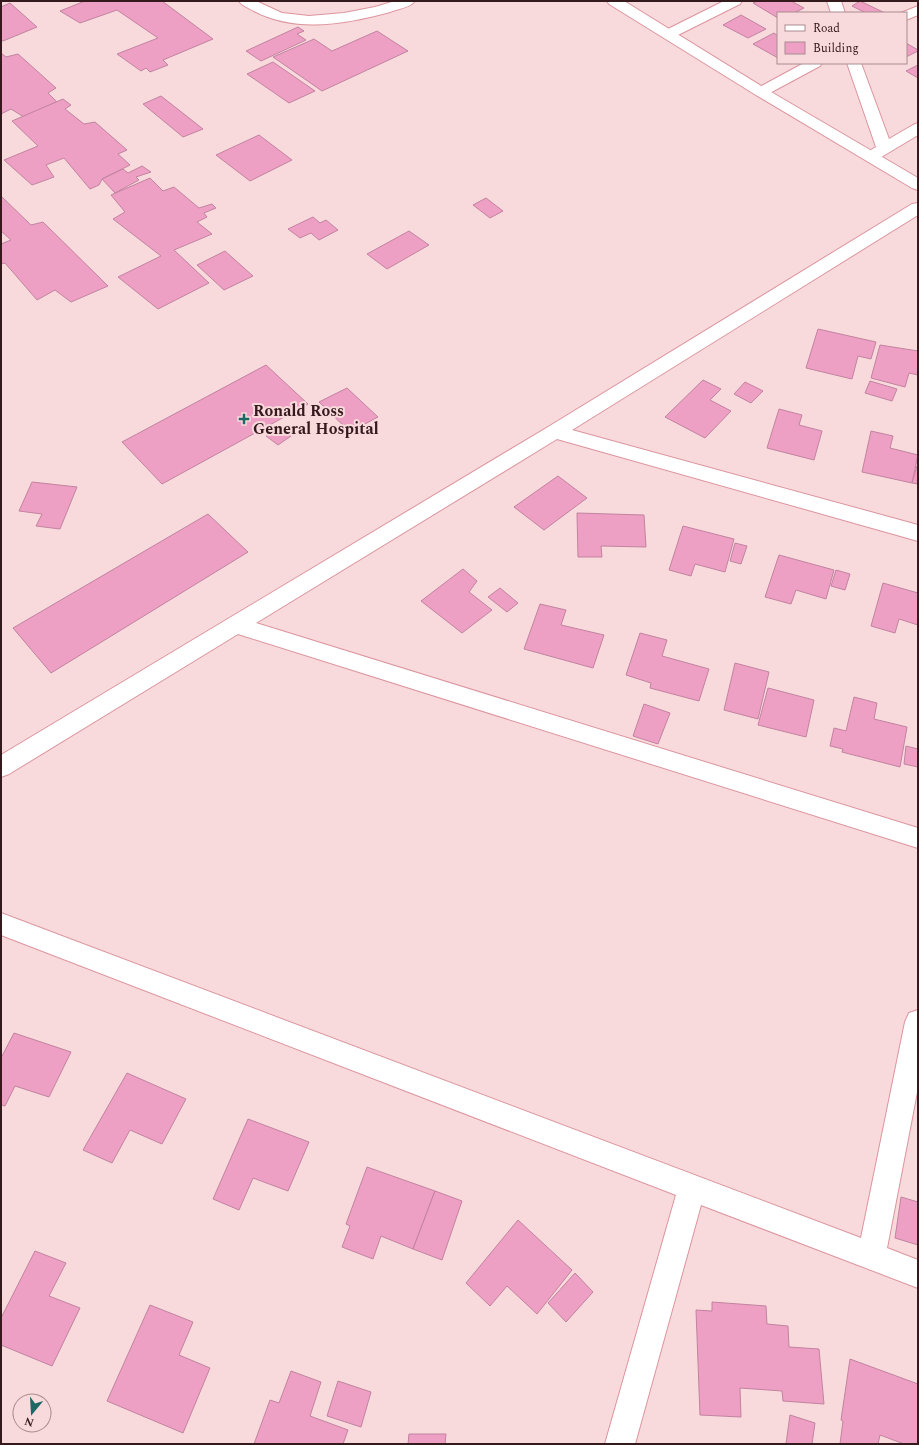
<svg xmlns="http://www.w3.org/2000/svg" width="919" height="1445" viewBox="0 0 919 1445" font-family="Spectral,serif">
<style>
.building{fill:#eda0c3;stroke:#c283a0}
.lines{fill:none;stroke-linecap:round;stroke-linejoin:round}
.minor-casing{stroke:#dc959e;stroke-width:2}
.tertiary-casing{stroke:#dc959e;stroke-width:2}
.minor{fill:#fff;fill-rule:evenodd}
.tertiary{fill:#fff;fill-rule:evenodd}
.poi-dot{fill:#1b6864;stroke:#f8d9dc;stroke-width:1.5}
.labels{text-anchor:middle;stroke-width:4;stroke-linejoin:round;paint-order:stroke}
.poi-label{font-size:16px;font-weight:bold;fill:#34191d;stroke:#f8d9dc;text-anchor:start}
</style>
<rect width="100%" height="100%" fill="#f8d9dc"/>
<g class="building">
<polygon points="85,1 162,1 213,39 163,60 168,65 150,72 146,68 141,71 117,54 158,38 117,10 80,23 60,11"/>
<polygon points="758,1 791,1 804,8 794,13 778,13 778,18 753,3"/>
<polygon points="860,1 885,13 866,13 852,6"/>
<polygon points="10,3 37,27 3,41 1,40 1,7"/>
<polygon points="741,15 766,29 748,38 723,25"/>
<polygon points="298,27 304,31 297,34 306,40 261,61 246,51"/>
<polygon points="377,31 408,51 322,91 273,57 314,39 332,51"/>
<polygon points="774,33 778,36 778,58 753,44"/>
<polygon points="906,43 918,50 918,51 906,57"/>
<polygon points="1,53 6,57 18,54 56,88 48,93 57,102 24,117 11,109 1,114"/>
<polygon points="273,62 315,91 289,103 247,74"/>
<polygon points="918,65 918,78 906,71"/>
<polygon points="161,96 203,129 183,137 143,104"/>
<polygon points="63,99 71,105 65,109 84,124 95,122 127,150 118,154 130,165 102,179 99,185 90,189 64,158 46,165 54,177 32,185 4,160 38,146 12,121"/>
<polygon points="259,135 292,160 250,181 216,155"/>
<polygon points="142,166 151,172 136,177 139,180 115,193 102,179 123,169 128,173"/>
<polygon points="150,178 163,191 174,187 199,208 212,204 216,208 204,213 207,217 197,222 212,234 174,250 209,283 158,309 118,277 161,256 113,219 125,212 111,195"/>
<polygon points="1,196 31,225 43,222 108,286 71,302 55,290 37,300 5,263 1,264 1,244 11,240 1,231"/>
<polygon points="486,198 503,211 490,218 473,205"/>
<polygon points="313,217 320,223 326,220 338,230 319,240 311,233 300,238 288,229"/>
<polygon points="409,231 429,245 387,269 367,254"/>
<polygon points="225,251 253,276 224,290 197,265"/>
<polygon points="818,329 876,342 871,359 858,356 852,379 806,368"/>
<polygon points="880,345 918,351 918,375 909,373 905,387 871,378"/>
<polygon points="266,365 308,404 162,484 122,442"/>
<polygon points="703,380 721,389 710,400 731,411 705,438 665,417"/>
<polygon points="870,381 897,389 892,401 865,393"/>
<polygon points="745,382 763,391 751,403 734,394"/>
<polygon points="347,388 378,417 350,432 319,402"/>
<polygon points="779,409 802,415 799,425 822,431 814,460 767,448"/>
<polygon points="279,427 291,436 278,445 266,436"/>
<polygon points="871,431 893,436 890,448 918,455 912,483 862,472"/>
<polygon points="917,466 918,466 918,484 912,483"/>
<polygon points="558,476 587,498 544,530 514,507"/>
<polygon points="32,482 77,487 60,529 36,526 42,514 19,511"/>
<polygon points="577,513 644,515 646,547 601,546 602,557 578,557"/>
<polygon points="208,514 248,552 51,673 13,628"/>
<polygon points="683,526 734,539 725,572 695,564 691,576 669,570"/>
<polygon points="735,543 747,546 741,564 730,561"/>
<polygon points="779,555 834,570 826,599 796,590 791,604 765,597"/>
<polygon points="463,569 477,581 469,592 492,610 462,633 421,601"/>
<polygon points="836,570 850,574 845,590 831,586"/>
<polygon points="883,583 918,593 918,625 899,619 895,633 871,626"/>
<polygon points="500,588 518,603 507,612 488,597"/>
<polygon points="540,604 566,610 561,625 604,635 593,668 524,649"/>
<polygon points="640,633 667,640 662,656 709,669 699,701 650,688 651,683 626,675"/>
<polygon points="735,663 769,672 758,719 724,710"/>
<polygon points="768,688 814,700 806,737 758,725"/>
<polygon points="854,697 877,703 874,719 907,727 900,767 842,752 843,749 830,746 834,728 846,731"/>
<polygon points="644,704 670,713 658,744 633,736"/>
<polygon points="906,746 918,749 918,767 904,764"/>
<polygon points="14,1033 71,1052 49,1097 15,1086 5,1106 1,1105 1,1058"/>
<polygon points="127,1073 186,1099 162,1144 130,1130 112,1163 83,1150"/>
<polygon points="248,1119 309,1142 288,1191 253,1178 239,1210 213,1199"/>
<polygon points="367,1167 435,1191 413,1249 381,1236 373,1259 342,1247 350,1226 346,1224"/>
<polygon points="435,1191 462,1201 442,1260 413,1249"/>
<polygon points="901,1197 918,1202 918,1245 895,1238"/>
<polygon points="518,1220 572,1270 537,1314 507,1286 490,1306 466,1283"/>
<polygon points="35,1251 66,1263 49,1296 80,1308 52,1366 1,1345 1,1318"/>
<polygon points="575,1273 593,1292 566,1322 548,1303"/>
<polygon points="712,1302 766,1306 767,1324 788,1326 789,1347 819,1349 824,1404 783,1401 782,1391 740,1388 741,1417 700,1415 696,1310 712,1311"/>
<polygon points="150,1305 193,1322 179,1355 210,1368 183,1433 107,1401"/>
<polygon points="850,1359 918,1384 918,1444 904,1444 880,1435 878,1444 840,1444 843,1421 841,1420"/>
<polygon points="291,1371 321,1382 310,1416 348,1430 343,1444 254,1444 270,1400 279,1403"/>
<polygon points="338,1381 371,1392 361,1427 327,1416"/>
<polygon points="790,1415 815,1423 812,1444 786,1444"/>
<polygon points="409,1434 446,1434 445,1444 408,1444"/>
</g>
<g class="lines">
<g class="minor-casing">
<g id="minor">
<path d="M239,1H256L282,13L309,16L344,13L375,7L395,1H415C410,8 397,9 390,12C346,24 296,33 254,11C249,8 242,6 239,1Z"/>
<polygon points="724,1 742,1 740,4 674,37 669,38 664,37 662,34 664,31"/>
<polygon points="827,1 841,1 845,13 831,13"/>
<polygon points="918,6 918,15 906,20 906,13 901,13"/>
<polygon points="804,63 822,63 820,66 766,95 761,97 756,95 753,92 756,89"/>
<polygon points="847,63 861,63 889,139 913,125 918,123 918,135 878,159 872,161 866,159 864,156 866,153 876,147"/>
<polygon points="918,203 918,215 572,430 918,525 918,541 557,439 256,623 918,828 918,848 238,634 9,774 1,777 1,755 548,427 912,204"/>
<polygon points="1,913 861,1238 905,1022 909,1013 918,1010 918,1087 887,1248 918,1260 918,1288 701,1205 635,1444 605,1444 676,1195 1,935"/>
</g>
</g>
<g class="tertiary-casing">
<polygon id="tertiary" points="607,1 624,1 766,89 918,178 918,190 912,188 756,95 609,4"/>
</g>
<use href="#minor" class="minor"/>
<use href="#tertiary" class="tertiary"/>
</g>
<path class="poi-dot" d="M242 413h4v4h4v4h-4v4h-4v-4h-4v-4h4z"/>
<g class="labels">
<g class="poi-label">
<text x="253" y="416">Ronald Ross<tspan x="253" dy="18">General Hospital</tspan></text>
</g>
</g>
<rect width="919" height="1445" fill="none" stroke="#34191d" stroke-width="4"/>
<rect x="777" y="12" width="130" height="52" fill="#f8d9dc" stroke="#aa8c90"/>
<rect x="785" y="25" width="20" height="6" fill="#ffffff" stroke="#aa8c90"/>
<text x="813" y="32" font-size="12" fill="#34191d">Road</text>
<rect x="785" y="42" width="20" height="12" fill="#eda0c3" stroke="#aa8c90"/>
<text x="813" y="52" font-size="12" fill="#34191d">Building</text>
<g transform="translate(32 1413) rotate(198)"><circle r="19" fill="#f8d9dc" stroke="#aa8c90"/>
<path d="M0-3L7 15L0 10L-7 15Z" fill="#1b6864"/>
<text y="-6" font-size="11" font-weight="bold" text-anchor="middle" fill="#34191d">N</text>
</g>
</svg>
